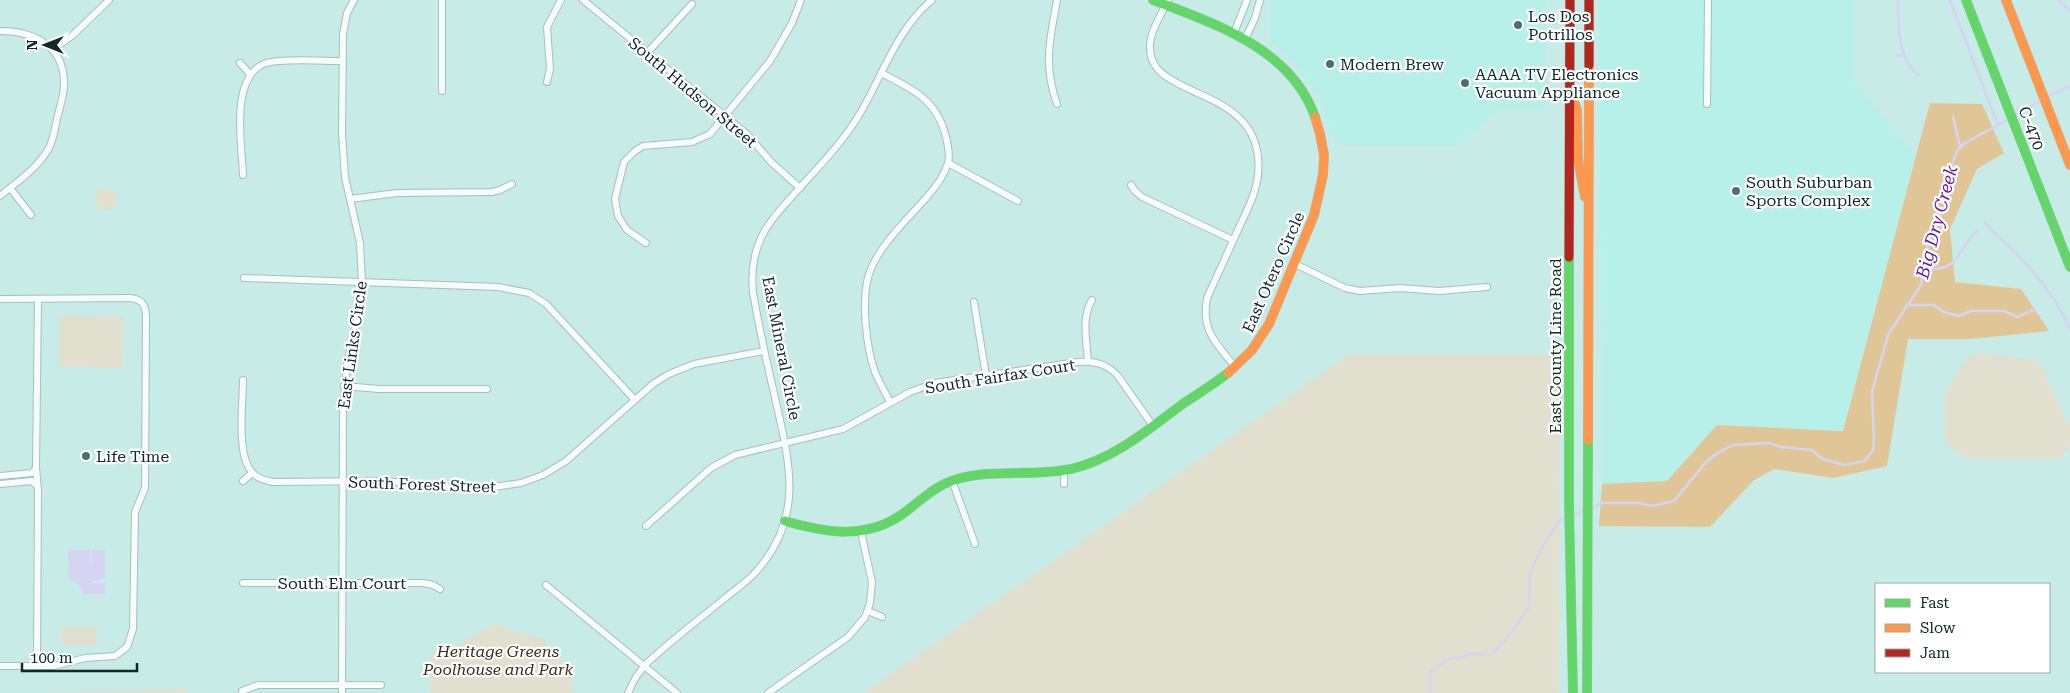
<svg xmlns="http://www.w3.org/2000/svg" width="2070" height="693" viewBox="0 0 2070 693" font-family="'Roboto Serif',serif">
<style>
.built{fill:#b6f0e8}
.green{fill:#e1dfce}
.forest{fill:#e0c697}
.water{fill:#d7d3f2}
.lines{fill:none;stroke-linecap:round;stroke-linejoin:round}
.stream{stroke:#d7d3f2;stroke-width:2.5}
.street-casing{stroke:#a4c1bd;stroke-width:8}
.fast-casing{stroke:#a4c1bd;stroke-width:10}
.slow-casing{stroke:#a4c1bd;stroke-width:10}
.jam-casing{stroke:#a4c1bd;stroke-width:10}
.street{stroke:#f7fcfb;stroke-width:6}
.fast{stroke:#63d668;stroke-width:9}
.slow{stroke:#ff974d;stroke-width:9}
.jam{stroke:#b3261e;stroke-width:9}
.poi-dot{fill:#4f6d69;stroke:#fff;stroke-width:2}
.labels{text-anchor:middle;stroke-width:4.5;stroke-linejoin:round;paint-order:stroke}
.poi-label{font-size:16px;fill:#0e2926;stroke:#fff;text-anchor:start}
.street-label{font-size:16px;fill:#0e2926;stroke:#fff}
.park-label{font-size:16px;font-style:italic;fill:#3f2d1b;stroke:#fff}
.water-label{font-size:18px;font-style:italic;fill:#6a1ea3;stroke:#fff}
</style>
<rect width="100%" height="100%" fill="#c7ebe6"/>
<g class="built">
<polygon points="1271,0 1546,0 1545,109 1499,109 1457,146 1336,145 1317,93 1293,61 1271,42"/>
<polygon points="1599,0 1855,0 1854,81 1915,156 1843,431 1717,425 1667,481 1602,484"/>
</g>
<g class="green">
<circle cx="106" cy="199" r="11"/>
<polygon points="59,315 124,317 122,368 59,367"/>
<polygon points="1979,352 2039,361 2070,426 2070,445 2061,459 1968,459 1945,444 1945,393 1967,358"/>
<polygon points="1350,354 1560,355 1559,693 864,693"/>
<polygon points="493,624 543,639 571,672 572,693 431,693 432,651 447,651"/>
<polygon points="61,627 97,627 96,645 61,645"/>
<polygon points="187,689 187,693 44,693"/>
</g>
<polygon class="forest" points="1930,103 1982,104 2004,153 1977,169 1950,229 1955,282 2021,289 2049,331 1971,339 1908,339 1887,466 1833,478 1774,469 1753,481 1710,527 1599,526 1602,484 1667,481 1717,425 1843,431"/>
<polygon class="water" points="68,550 90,550 90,565 91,566 92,550 105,550 105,579 92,581 93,583 105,583 105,594 84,594 81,591 79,584 69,579"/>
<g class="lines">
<g class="stream">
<path d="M1898,0C1898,22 1897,62 1919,75"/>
<polyline points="1950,0 1998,125"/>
<polyline points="2059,0 2070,11"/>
<polyline points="1896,56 1904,55"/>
<polyline points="2049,96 2070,86"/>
<polyline points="2016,114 2042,100"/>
<polyline points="1953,116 1960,147"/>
<path d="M1985,222L1988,227C2021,256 2052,288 2070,329"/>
<path d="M1924,269C1960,272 1956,251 1977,231"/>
<polyline points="1906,305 1934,305 1944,312 1958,316 1971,311 2004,311 2017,317 2035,309"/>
<polyline points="1591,508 1603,503 1639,503 1652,506 1674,501 1706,462 1719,452 1733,445 1769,443 1781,447 1811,450 1823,459 1844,465 1865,461 1873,450 1874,440 1872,392 1888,335 1921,285 1927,247 1946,204 1947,179 1957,151 1965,143 2007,120"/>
<polyline points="1572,516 1585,510"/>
<polyline points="1493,653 1512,632 1529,607 1530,575 1533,566 1545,542 1559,521 1567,518"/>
<polyline points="1430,693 1430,672 1449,659 1463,657 1471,654 1483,654"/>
</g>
<g class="street-casing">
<g id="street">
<polyline points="583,0 747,134 771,162 800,188"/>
<path d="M1057,0C1050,39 1043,65 1057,104"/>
<path d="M1168,0C1162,14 1150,31 1150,46C1147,103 1267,82 1258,175C1256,195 1245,214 1237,232C1227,254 1217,276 1207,298C1201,331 1216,343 1235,367"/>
<path d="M0,31C34,31 65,46 64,85C64,95 60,106 58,115C55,126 54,139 49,148C38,168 17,182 0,196"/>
<polyline points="1234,33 1247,0"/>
<polyline points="1245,39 1255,18 1260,0"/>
<polyline points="52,50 73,35 109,0"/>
<polyline points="648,52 692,4"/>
<polyline points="240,63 250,74"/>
<path d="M881,73C912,89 937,99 946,137C948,145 950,155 948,163C944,177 935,188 926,198C906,221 879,245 869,274C861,299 866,347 875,372C879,382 885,392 890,402"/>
<polyline points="547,82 550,69 547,27 561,0"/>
<polyline points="442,91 442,0"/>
<polyline points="1707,104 1708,0"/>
<polyline points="948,163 1018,201"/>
<path d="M243,175C242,145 229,76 266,63C282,58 324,61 342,61"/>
<polyline points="1131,185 1135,191 1142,197 1233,240"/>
<polyline points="10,188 31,215"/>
<polyline points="350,199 397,193 492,192 500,190 512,184"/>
<polyline points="646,243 627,230 618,216 615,199 624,162 635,151 643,146 692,142 710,134 770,61 792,23 801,0"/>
<polyline points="1295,264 1345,288 1360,291 1400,288 1439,291 1487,287"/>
<polyline points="244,278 498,287 529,293 546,304 635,400"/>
<path d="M0,299L131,298C142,300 145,304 146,315L145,488L135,512L133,629L127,647L115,656L85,658L54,666H0"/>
<polyline points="974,302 986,376"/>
<path d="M1088,362C1087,343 1081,317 1092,300"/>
<path d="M243,380C243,403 236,455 252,472C257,479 265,480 273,482L384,481L430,486L487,488L521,483L543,475L566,461L653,384L669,374L694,364L764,351"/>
<polyline points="344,386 379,389 487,389"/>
<polyline points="1064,471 1064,484"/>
<polyline points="0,476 32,473 36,468"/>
<polyline points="952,480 975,544"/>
<polyline points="243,481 252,473"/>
<polyline points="0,484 32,481 36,485"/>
<path d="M646,526L711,468L735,455L843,429L910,392L935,383L1078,362C1094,361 1106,363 1118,376L1153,426"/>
<polyline points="243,583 423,583 433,585 440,589"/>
<polyline points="546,585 677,693"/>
<polyline points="868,611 882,617"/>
<polyline points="37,666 38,490 36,467 38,299"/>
<polyline points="242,691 258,685 381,685"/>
<polyline points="342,693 343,410 347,364 359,311 362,283 360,243 345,177 342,134 343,34 347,13 354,0"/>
<path d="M628,693L636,677L645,665C670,641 697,621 724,599C733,591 744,584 753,575C807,518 789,461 774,393C766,360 759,327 753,293C751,272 753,253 763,234C769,222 779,211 788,201C812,173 840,147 859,115C882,77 896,30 932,0"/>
<polyline points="768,693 848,637 865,617 870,603 872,582 861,532"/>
</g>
</g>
<g class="fast-casing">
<g id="fast">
<path d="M1153,0C1215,24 1291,48 1315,117"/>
<polyline points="1966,0 2070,267"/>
<polyline points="1569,257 1569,504 1573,693"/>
<path d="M785,521C826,533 867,540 904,513C920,501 935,486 954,480C992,468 1032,477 1071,469C1114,459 1149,429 1184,403C1199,393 1214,384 1228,373"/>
<polyline points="1587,693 1588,440"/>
</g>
</g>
<g class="slow-casing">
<g id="slow">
<polyline points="2006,0 2070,165"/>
<polyline points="1571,103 1575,104 1577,110 1578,159 1585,197"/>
<polyline points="1228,373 1252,350 1269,324 1314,215 1323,175 1324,155 1320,134 1315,117"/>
<polyline points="1588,440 1589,65"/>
</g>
</g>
<g class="jam-casing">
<g id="jam">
<polyline points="1589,65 1589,0"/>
<polyline points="1569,257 1570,0"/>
</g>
</g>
<use href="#street" class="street"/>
<use href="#fast" class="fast"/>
<use href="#slow" class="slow"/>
<use href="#jam" class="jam"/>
</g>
<g class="poi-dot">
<circle cx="1518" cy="25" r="5"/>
<circle cx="1330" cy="64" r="5"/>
<circle cx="1465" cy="83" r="5"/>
<circle cx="1736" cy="191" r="5"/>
<circle cx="86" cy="456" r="5"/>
</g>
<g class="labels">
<g class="poi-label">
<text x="1528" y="22">Los Dos<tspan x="1528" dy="18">Potrillos</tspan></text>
<text x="1340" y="70">Modern Brew</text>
<text x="1475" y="80">AAAA TV Electronics<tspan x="1475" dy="18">Vacuum Appliance</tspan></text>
<text x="1746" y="188">South Suburban<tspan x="1746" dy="18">Sports Complex</tspan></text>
<text x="96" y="462">Life Time</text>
</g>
<g class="street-label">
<text transform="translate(693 92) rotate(40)" y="6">South Hudson Street</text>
<text transform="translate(2032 128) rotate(69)" y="6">C-470</text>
<text transform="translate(1273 272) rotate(-66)" y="6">East Otero Circle</text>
<text transform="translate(352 345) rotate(-82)" y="6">East Links Circle</text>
<text transform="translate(1555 346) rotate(-90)" y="6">East County Line Road</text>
<text transform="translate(782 348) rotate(79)" y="6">East Mineral Circle</text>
<text transform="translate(1000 376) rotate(-9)" y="6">South Fairfax Court</text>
<text transform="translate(422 484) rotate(2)" y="6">South Forest Street</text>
<text x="342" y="589">South Elm Court</text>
</g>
<g class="park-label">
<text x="498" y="657">Heritage Greens<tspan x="498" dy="18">Poolhouse and Park</tspan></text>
</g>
<g class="water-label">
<text transform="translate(1937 222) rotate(-75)" y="6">Big Dry Creek</text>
</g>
</g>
<rect x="1875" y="583" width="175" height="90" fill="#ffffff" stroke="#9fa9a8"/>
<rect x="1885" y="599" width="25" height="8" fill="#63d668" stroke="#9fa9a8"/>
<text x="1920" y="608" font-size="15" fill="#0e2926">Fast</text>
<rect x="1885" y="624" width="25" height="8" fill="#ff974d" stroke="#9fa9a8"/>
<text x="1920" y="633" font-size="15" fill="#0e2926">Slow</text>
<rect x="1885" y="649" width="25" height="8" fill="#b3261e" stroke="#9fa9a8"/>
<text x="1920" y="658" font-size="15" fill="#0e2926">Jam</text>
<g transform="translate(45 45) rotate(270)" stroke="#ffffff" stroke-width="4" paint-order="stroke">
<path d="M0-4L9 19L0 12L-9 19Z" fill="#0e2926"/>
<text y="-8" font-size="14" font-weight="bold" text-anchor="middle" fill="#0e2926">N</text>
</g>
<path d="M22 663v8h115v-8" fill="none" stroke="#0e2926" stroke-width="2.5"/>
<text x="30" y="663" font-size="15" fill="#0e2926" stroke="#ffffff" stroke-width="4" paint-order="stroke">100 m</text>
</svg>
